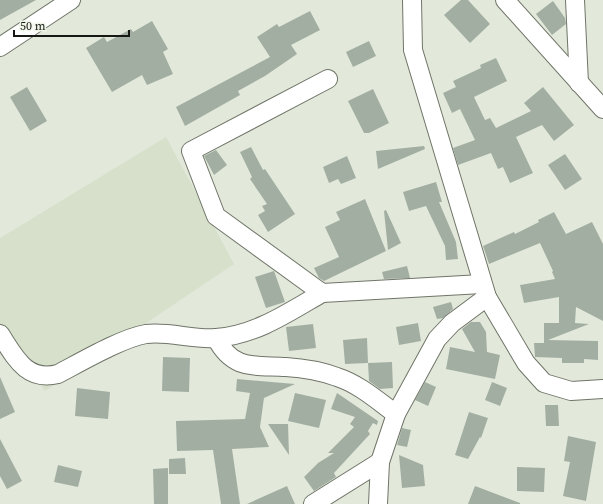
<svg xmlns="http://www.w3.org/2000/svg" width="603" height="504" viewBox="0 0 603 504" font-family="'Source Serif 4',serif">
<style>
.built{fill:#d6e0cb}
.building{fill:#a3aea3}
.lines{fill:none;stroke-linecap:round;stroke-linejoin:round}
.minor-casing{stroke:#6f7568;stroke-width:20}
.minor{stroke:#fff;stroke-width:18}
</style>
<rect width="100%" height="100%" fill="#e2e9db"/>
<polygon class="built" points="166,137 234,264 45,391 0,328 0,238"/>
<g class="building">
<polygon points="0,0 36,0 0,20"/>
<polygon points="461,0 468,0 490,24 470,43 444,15"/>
<polygon points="553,1 565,18 566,24 552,35 536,14"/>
<polygon points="310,11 320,30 291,45 297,54 265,76 238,91 240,95 185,126 176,107 270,57 257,37 277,24 279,27"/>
<polygon points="152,21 168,49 163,52 173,74 147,85 142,75 112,92 86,48 104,37 107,42 131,29 133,32"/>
<polygon points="369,41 376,56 353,67 346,52"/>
<polygon points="496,58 507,81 474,97 485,120 490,118 496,128 531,111 524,103 543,87 574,125 554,141 542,125 516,137 533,173 510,183 503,167 498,169 491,153 458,165 453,148 475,140 460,109 452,113 443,93 456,87 453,81 481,68 480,65"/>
<polygon points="27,87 47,121 30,131 10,97"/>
<polygon points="373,89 389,123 369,133 364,133 348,101"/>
<polygon points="424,146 425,149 378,169 376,151"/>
<polygon points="251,147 263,170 265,169 295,214 268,232 258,215 265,211 262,206 267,204 250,179 252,177 240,152"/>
<polygon points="216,150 227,165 214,175 204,156"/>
<polygon points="565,154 582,179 565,190 548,165"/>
<polygon points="347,156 356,178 341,184 338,179 329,183 323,167"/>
<polygon points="436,182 442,202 439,202 456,242 458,259 446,260 445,246 426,206 409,211 403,192"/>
<polygon points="365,199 386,251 324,281 319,278 314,268 339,257 325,227 340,220 336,212"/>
<polygon points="386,210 401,243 388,250 384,211"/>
<polygon points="554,212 566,234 592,222 603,244 603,321 576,307 575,323 589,324 548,340 598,341 598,360 584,359 584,363 562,363 562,358 535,357 534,343 544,343 544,323 559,323 559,297 524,303 520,285 555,279 552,272 553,271 540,243 489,264 483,246 514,232 515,234 539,222 538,220"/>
<polygon points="407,266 410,278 384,279 382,272"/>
<polygon points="274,271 285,302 266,308 255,277"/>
<polygon points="451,302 453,309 443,318 437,319 433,307"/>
<polygon points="471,322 480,322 486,332 487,352 500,355 495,379 446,369 450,347 475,352 462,329"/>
<polygon points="418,323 421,341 399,345 396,327"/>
<polygon points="313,324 316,348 289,351 286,327"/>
<polygon points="367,338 368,363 345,364 343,340"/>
<polygon points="163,357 190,358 189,392 162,391"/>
<polygon points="392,362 393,388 380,389 369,381 368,363"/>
<polygon points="0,377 15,412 0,419"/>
<polygon points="237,379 295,384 264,398 260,427 269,447 232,449 240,504 221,504 213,450 177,451 176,421 245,419 250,393 236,391"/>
<polygon points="425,382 436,387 428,406 415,400"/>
<polygon points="492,382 507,388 500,406 485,400"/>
<polygon points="77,388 110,392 108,419 75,416"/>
<polygon points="295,393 326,400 319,428 288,421"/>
<polygon points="337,393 378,421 377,425 373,423 368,431 370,434 334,473 336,477 314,491 304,477 318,463 334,453 328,453 354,427 350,424 355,417 331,409"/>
<polygon points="545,405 558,405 559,426 546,426"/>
<polygon points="469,412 488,418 481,438 480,437 468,459 455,455"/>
<polygon points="268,424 288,424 289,455"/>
<polygon points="402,428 411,430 407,447 397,445"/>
<polygon points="568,436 596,442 586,501 563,496 570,462 564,461"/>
<polygon points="0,439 22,481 7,489 0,476"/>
<polygon points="399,455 423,465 425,486 402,488"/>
<polygon points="185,458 186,474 169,474 169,459"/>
<polygon points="58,465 82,471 78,487 54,482"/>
<polygon points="517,467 545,468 544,492 517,491"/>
<polygon points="168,468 168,504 154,504 153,469"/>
<polygon points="287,486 295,504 247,504"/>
<polygon points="475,486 520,503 520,504 468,504"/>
</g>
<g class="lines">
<g class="minor-casing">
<g id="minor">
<polyline points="412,0 413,50 487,297 526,363 544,383 571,391 603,389"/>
<polyline points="505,0 603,109"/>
<polyline points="575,0 579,83"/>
<polyline points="0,47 71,0"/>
<polyline points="328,79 191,151 216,216 322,293 482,284"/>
<path d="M0,334C15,357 26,382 58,374C81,362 122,338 146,334C169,331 193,340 216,338C256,335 289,312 322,293"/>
<path d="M216,338C233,371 254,365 286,367C302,368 321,371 337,377C359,384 378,401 396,414"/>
<polyline points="313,504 380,462"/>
<polyline points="378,504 380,462 396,414 437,339 452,323 487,297"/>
</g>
</g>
<use href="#minor" class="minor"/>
</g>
<path d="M14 30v6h115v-6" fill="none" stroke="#161814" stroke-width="2"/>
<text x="20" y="30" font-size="12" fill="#161814" stroke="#eff6e8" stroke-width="3" paint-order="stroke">50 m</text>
</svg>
